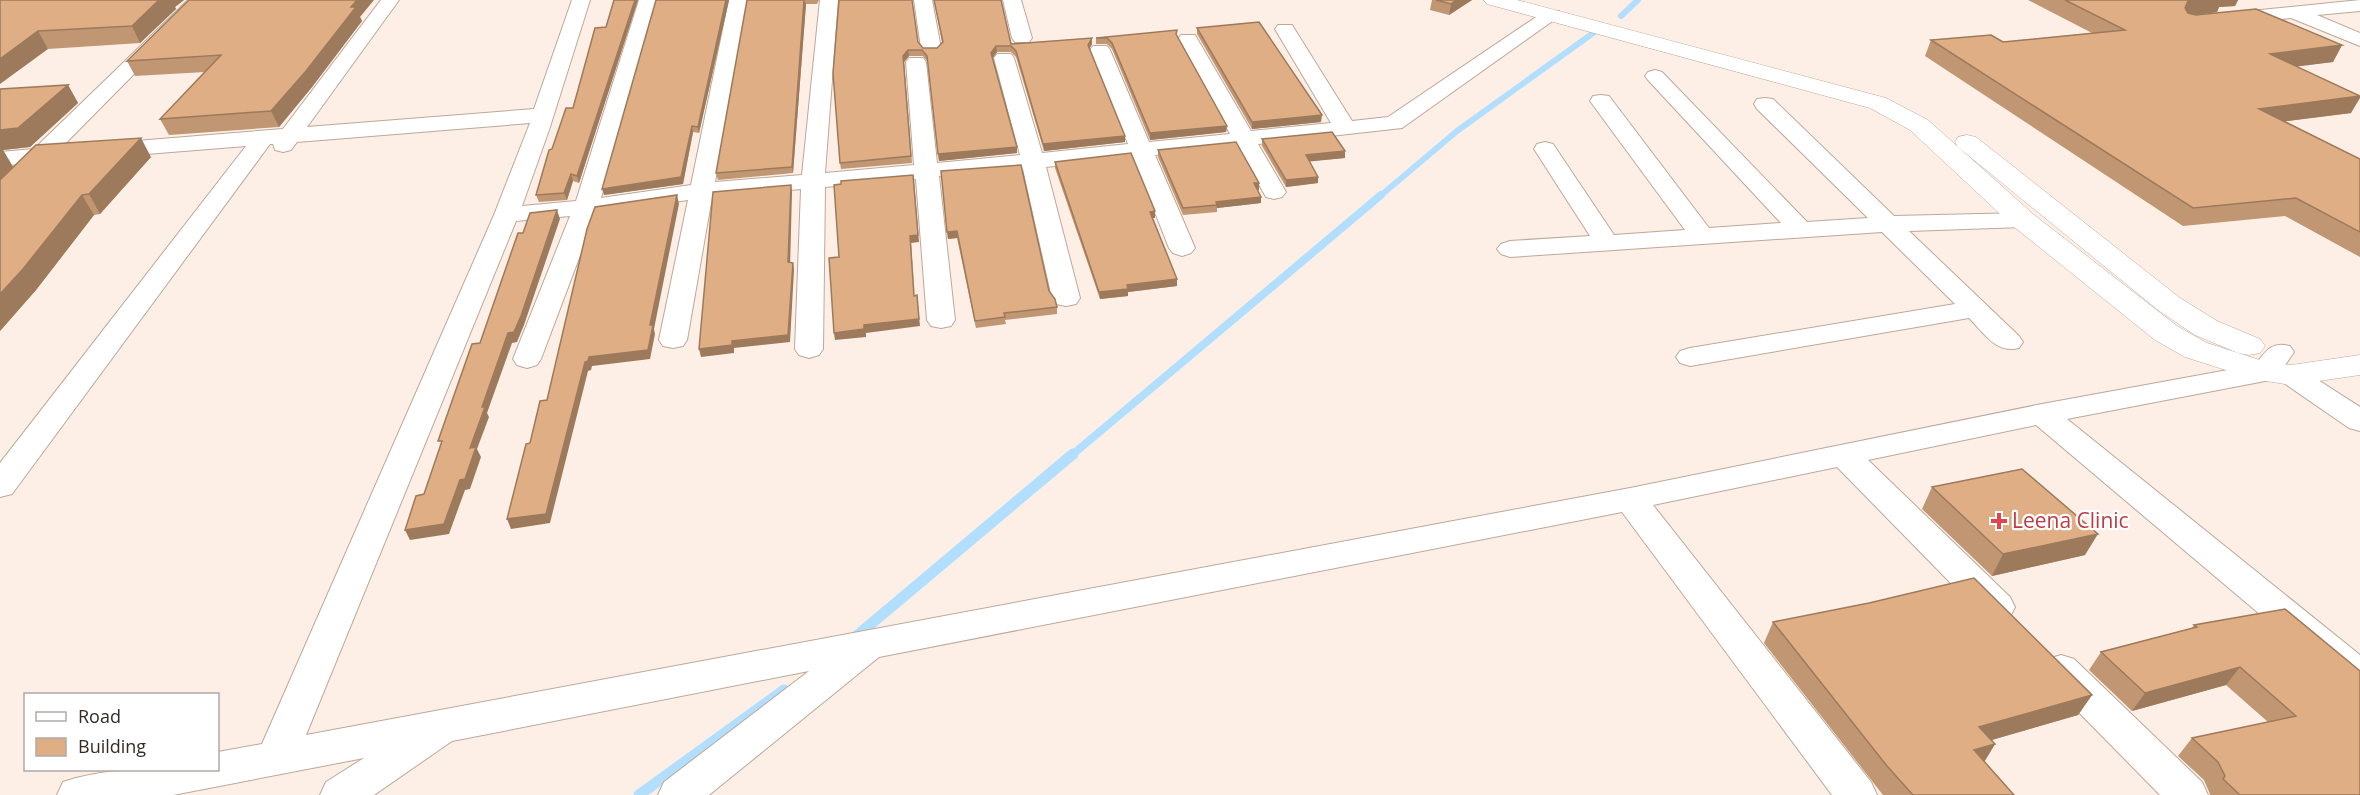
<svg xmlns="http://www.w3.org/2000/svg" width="2360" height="795" viewBox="0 0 2360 795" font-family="'Open Sans',sans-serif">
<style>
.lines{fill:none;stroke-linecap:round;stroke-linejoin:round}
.stream-far2{stroke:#b2dfff;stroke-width:6}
.stream-far1{stroke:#b2dfff;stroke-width:8}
.stream{stroke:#b2dfff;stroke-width:11}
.minor-casing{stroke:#bda899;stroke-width:2}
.major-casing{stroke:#bda899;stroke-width:1}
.minor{fill:#fff;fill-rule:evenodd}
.major{fill:#fff;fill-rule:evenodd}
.wall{fill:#c19672}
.shaded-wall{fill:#9d7a5c}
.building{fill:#e0ae84;stroke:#9d7a5c;stroke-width:1.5}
.health-dot{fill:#e0444e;stroke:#fff;stroke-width:2}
.labels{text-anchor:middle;stroke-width:4.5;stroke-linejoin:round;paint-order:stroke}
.health-label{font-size:21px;fill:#be3a42;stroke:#fff;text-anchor:start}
</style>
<rect width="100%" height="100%" fill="#fdefe6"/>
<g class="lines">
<g class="stream-far2">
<polyline points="1621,16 1638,0"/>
<polyline points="1379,197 1457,131 1596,31"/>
</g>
<polyline class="stream-far1" points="1072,455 1381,195"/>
<g class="stream">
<polyline points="853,639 1073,454"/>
<polyline points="639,795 784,690"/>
</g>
<g class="minor-casing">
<g id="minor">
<path d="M188,0H207L62,147L283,129L381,0H399L307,127L534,109L572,0H590L549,130L522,206L576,201L639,0H657L601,198L691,185L729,0H747L715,182L802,175L820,0H838L825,173L914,165L906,62L909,58H923L926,62L937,163L1020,155L994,58L997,54H1011L1014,58L1042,153L1128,144L1090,50L1093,46H1107L1110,50L1149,142L1230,134L1178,39L1181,35H1195L1251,131L1331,123L1275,29L1278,25H1292L1352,121L1388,117L1545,11H1559L1561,15L1402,128L1258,144L1286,192L1282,197L1274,199L1266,197L1237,146L1155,155L1195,248L1191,253L1182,256L1173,253L1169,248L1133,157L1046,167L1080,298L1076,304L1066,306L1056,304L1052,298L1023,169L939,176L955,320L951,326L941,328L931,326L927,320L916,179L825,187L823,349L819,355L809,358L799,355L795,349L801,189L712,197L687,340L683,346L673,348L663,346L659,340L688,200L596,213L541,359L537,365L527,368L517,365L513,359L570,216L516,221L306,735L1630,488L2042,404L2255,365C2266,351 2271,341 2290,346L2294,352L2283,368L2291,366L2301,369L2360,407V431L2349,428L2281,381L2277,376L2265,381L2067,419L2360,655V691L2346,687L2036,425L1868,460L2010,597L2015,607L2010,617L1997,620L1984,617L1837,467L1653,505L1871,782L1877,795H1832L1622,512L879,657L709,795H658L664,782L809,671L452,741L374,795H320L326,782L364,758L173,795H57L63,782C113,765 166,770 218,770V752L262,744L494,215L530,123L297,142L291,150L283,152L275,150L273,144H270L12,494L0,497V463L246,146L47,162L8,201L0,203V183L19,164L0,166V152L34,149Z"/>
<polygon points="914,0 932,0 941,48 938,52 924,52 921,48"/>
<polygon points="1003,0 1021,0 1032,38 1029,42 1015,42 1012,38"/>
<polygon points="2360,0 2360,11 2317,15 2360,33 2360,46 2291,18 2230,25 2223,23 2221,19 2223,15 2230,13"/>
<path d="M1655,70L1662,72L1807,222L1868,218L1757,109L1754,104L1757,99L1765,98L1773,99L1894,216L2023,213L2032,215L2035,220L2032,225L2023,227L1909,231L2019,336L2023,342L2019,348C1996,354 1984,333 1969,318L1690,366L1680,363L1676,357L1680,351L1690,348L1955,304L1882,232L1510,257L1501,254L1497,249L1501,244L1510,241L1590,236L1534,149L1537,144L1545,142L1553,144L1614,235L1685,230L1590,101L1593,96L1601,95L1609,96L1709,228L1781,223L1648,80L1645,76L1648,72Z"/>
<polygon points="2061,655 2074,659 2202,782 2208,795 2160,795 2048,681 2042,670 2048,659"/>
</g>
</g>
<g class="major-casing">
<g id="major">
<polygon points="1484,0 1517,0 1886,98 1928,120 2033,214 2177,326 2207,343 2269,363 2291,365 2360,355 2360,375 2291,385 2254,379 2185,357 2155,340 2013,226 1910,130 1870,108 1487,4"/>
<polygon points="1967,135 1976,137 2180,298 2217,321 2260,339 2265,346 2260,353 2249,355 2238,353 2195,335 2158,310 1958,147 1955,142 1958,137"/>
</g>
</g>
<use href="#minor" class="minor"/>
<use href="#major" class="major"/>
</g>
<g class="wall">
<polygon points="0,0 184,0 175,7 176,9 140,43 48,49"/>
<polygon points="614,0 638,0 579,183 573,181 567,200 539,202 536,195 552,149 573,108 606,27"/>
<polygon points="729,0 699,133 693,132 683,184 604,195"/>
<polygon points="747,0 819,0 817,4 806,4 793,173 718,180 716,173"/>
<polygon points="839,0 918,42 923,48 937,48 942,42 934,0 1011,44 1092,44 1089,49 1125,136 1125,142 1044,151 1016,57 1011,52 997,52 993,58 1017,147 1017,153 939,161 928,62 923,56 909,56 904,62 912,163 841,169 840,163"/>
<polygon points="1432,0 1472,0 1449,15 1430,10"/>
<polygon points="2028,0 2238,0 2235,6 2219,7 2217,12 2194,15 2342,45 2333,62 2296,66 2351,113 2285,121 2360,159 2360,257 2285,216 2183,226 1925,56 1931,40 2003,42 2092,33"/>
<polygon points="360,17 362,21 312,87 279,127 169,135 160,119 205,72 135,76 127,61"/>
<polygon points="1197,28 1321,122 1252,129 1197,34"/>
<polygon points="1177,36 1227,126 1226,132 1150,140 1112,49 1107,44 1096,44 1096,38"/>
<polygon points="68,85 78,103 30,147 3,150 13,167 151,157 100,214 94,215 36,290 0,331 0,89"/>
<polygon points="1262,139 1345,151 1345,158 1309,161 1318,183 1286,187 1262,146"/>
<polygon points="1158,150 1259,190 1258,190 1261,197 1261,203 1217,208 1217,212 1183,215 1158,157"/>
<polygon points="1055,162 1155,211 1155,218 1152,218 1177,286 1128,292 1128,296 1100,299 1055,168"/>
<polygon points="941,171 1049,291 1057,307 1057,314 1005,320 1006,324 976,328 957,238 948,239"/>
<polygon points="1932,487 2085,555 1992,576 1922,509"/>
<polygon points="2285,609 2360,795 2210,795 2210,794 2204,780 2178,756 2192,738 2268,722 2226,685 2132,711 2089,670 2101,652 2192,628 2194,625"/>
<polygon points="1773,622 2092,695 2078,715 1992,740 1995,744 1984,762 2014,795 1883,795 1764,643"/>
</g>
<g class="shaded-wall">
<polygon points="159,0 184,0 175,7 176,9 140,43 132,26"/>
<polygon points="357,0 374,0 360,17 362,21 312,87 279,127 271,111"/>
<polygon points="635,0 638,0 579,183 577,176"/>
<polygon points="726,0 729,0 699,133 698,127"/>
<polygon points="804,0 806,4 793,173 792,167"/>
<polygon points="1456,0 1472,0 1449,15 1451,4"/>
<polygon points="2197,0 2238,0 2235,6 2219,7 2217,12 2180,17 2188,1"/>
<polygon points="38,31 48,49 0,84 0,59"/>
<polygon points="1092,38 1092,44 1088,51 1088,45"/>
<polygon points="2342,45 2333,62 2261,71 2270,54"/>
<polygon points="996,46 997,52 992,59 991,53"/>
<polygon points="908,50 909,56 904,62 912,163 903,56"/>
<polygon points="68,85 78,103 30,147 3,150 13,167 0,181 0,130"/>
<polygon points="2360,96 2360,98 2351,113 2250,126 2259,109"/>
<polygon points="1322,115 1321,122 1252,129 1252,122"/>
<polygon points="692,126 693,132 683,184 604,195 602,189"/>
<polygon points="1227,126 1226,132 1150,140 1150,133"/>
<polygon points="1125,136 1125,142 1044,151 1043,144"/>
<polygon points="141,138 151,157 100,214 89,194"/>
<polygon points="1017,147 1017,153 939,161 938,154"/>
<polygon points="1345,151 1345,158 1305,162 1306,155"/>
<polygon points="571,174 573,181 567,200 564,193"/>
<polygon points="1318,177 1318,183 1286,187 1286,180"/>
<polygon points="914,181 919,242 911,243 915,303 910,236"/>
<rect x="1254" y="183" width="5" height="7"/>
<polygon points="791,185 792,192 790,269 788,262"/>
<polygon points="82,195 94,215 36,290 0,331 0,294"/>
<polygon points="677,195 679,204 654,329 655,334 650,359 592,366 591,370 588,371 550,523 511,529 507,519 585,362 589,357 650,325"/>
<polygon points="1261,197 1261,203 1217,208 1216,202"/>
<polygon points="557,210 560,219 524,325 517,342 512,343 487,413 489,417 477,449 481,457 470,489 465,490 449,534 410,540 405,530 470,448 482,407 508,333"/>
<polygon points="1155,211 1155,218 1150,218 1150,212"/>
<polygon points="957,231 957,238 948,239 947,232"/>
<polygon points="793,263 794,270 790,342 734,348 734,353 701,357 699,349"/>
<polygon points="1177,279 1177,286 1128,292 1128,296 1100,299 1099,292 1127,285"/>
<polygon points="917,295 920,326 866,333 866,337 835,340 834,333 864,325"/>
<polygon points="2098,534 2085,555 1992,576 2003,554"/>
<polygon points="2240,667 2226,685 2132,711 2145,693"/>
<polygon points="2092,695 2078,715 1967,747 1979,727"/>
<polygon points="1995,744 1983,764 1974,750"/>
</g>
<g class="building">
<polygon points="0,0 159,0 132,26 38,31 0,59"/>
<polygon points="189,0 357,0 351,7 356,7 306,71 271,111 160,119 221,55 127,61"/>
<polygon points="614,0 635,0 577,176 571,174 564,193 536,195 549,150 552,149 566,108 573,108 595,28 606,27"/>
<polygon points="656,0 726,0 698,127 692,126 681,177 602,189"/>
<polygon points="747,0 804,0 792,167 716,173"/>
<polygon points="839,0 912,0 918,42 923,48 937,48 943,42 934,0 1001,0 1011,44 1092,38 1088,45 1125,136 1043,144 1016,51 1011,46 996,46 991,53 1017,147 938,154 927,56 922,50 908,50 903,56 911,156 840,163 833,73"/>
<polygon points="1436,0 1456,0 1451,4"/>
<polygon points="2065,0 2197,0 2188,1 2185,8 2188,13 2196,15 2256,9 2342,45 2270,54 2360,96 2259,109 2360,159 2360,232 2296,198 2193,208 1931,40 1991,35 2003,42 2125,30"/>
<polygon points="1259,22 1322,115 1252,122 1197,28"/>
<polygon points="1177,30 1176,34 1227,126 1150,133 1112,43 1107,38 1096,38"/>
<polygon points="68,85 18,128 0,130 0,89"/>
<polygon points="1332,132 1345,151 1306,155 1318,177 1286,180 1262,139"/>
<polygon points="141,138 89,194 82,195 23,269 0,294 0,180 36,145"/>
<polygon points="1236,142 1259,183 1254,183 1261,197 1216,202 1217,205 1183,208 1158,150"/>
<polygon points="1131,153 1155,211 1150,212 1177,279 1127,285 1128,289 1099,292 1055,162"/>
<polygon points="1021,165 1049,291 1055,299 1057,307 1004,313 1005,317 975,321 957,231 947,232 941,171"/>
<polygon points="913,175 918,235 910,236 914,296 917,295 919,319 864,325 864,329 834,333 829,258 839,257 834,185 841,184 841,181"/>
<polygon points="791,185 788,262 793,263 788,335 732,341 732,345 699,349 713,192"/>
<polygon points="677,195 650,325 653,325 648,350 589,357 588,361 585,362 546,514 507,519 526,444 530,443 540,401 547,400 587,229 595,207"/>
<polygon points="557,210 521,316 514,332 508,333 482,407 485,407 470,448 476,447 465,479 460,480 444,524 405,530 416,496 424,494 442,441 438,441 472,344 480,343 518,233 523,233 530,213"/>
<polygon points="2022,469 2098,534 2003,554 1932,487"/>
<polygon points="1974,578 2092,695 1979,727 1995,744 1974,750 2014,795 1913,795 1887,766 1773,622 1869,603"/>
<polygon points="2285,609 2360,671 2360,795 2240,795 2223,779 2225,776 2218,762 2192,738 2296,716 2240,667 2145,693 2101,652 2197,627 2194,625"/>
</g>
<path class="health-dot" d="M1996 512h6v6h6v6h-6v6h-6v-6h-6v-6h6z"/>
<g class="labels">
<g class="health-label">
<text x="2012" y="528">Leena Clinic</text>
</g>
</g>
<rect x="24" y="693" width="195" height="78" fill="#ffffff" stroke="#aeaaa8" stroke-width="1.5"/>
<rect x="36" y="712" width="30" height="9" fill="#ffffff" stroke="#aeaaa8" stroke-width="1.5"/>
<text x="78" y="723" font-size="18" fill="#342b25">Road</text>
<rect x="36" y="738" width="30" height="18" fill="#e0ae84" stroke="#aeaaa8" stroke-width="1.5"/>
<text x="78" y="753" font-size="18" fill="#342b25">Building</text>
</svg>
